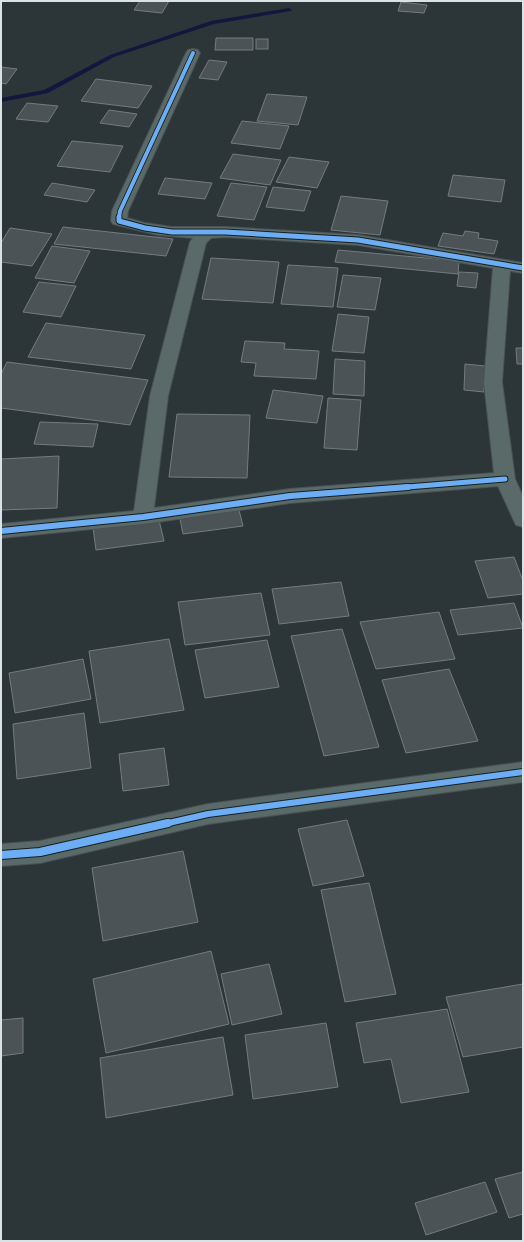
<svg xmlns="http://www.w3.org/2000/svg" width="524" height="1242" viewBox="0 0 524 1242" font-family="Overpass,sans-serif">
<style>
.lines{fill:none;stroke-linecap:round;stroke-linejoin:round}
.stream{fill:#13173d;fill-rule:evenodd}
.building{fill:#4c5356;stroke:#747b7e}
.minor-casing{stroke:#495153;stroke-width:2}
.minor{fill:#5a6a68;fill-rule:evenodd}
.cycleway-far3-casing{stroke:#171f20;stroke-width:5.5}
.cycleway-far2-casing{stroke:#171f20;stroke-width:7}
.cycleway-far1-casing{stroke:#171f20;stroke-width:8}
.cycleway-casing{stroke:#171f20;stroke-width:10}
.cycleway-far3{stroke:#6dadf4;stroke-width:4}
.cycleway-far2{stroke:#6dadf4;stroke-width:5}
.cycleway-far1{stroke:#6dadf4;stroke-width:6}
.cycleway{stroke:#6dadf4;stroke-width:8}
</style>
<rect width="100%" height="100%" fill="#2c3638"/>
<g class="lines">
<polygon class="stream" points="289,8 292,10 291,11 214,24 114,57 48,93 1,102 1,98 44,90 110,55 211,21"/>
</g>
<g class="building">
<polygon points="140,1 169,1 162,13 134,10"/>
<polygon points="401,2 427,5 424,13 398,11"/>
<polygon points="216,38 253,38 253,50 215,50"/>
<rect x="256" y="39" width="12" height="10"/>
<polygon points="209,60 227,62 218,80 199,78"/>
<polygon points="1,67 17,69 6,84 1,83"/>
<polygon points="96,79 152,86 138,108 81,101"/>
<polygon points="267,94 307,97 298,125 257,121"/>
<polygon points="27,103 58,106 48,122 16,119"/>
<polygon points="109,110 137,114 129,127 100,123"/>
<polygon points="242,121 289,126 280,149 231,143"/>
<polygon points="72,141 123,146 110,172 57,166"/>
<polygon points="233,154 281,160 270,185 220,178"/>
<polygon points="289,157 329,162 317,188 276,182"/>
<polygon points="453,175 505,180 501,202 448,196"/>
<polygon points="165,178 212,183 205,199 158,194"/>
<polygon points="52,183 95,190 87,202 44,195"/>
<polygon points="231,183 267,187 254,220 217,216"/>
<polygon points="273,187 311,191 304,211 266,207"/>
<polygon points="341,196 388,201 380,235 331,230"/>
<polygon points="63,227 173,239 166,256 54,244"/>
<polygon points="10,228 52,234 32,266 1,262 1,243"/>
<polygon points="465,231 479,233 478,238 498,241 494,254 438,246 443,233 463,236"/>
<polygon points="52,246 90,251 74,283 35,278"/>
<polygon points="338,250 459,261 458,274 335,262"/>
<polygon points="211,258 279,262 273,303 202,299"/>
<polygon points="288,265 338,268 333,307 281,304"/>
<polygon points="459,272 478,273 476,288 457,286"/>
<polygon points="343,275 381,278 375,310 337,307"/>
<polygon points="39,282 76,286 61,317 23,312"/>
<polygon points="338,314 369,317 364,353 332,351"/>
<polygon points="46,323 145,335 131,369 28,357"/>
<polygon points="245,341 285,343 284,349 319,351 316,379 254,376 256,363 241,362"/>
<polygon points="516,348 523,348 523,364 517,364"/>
<polygon points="335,359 365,361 364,396 333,394"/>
<polygon points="7,362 148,380 130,425 1,408 1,374"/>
<polygon points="465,364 485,366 484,392 464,390"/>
<polygon points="273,390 323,396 317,423 266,418"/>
<polygon points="328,398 361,400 357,450 324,448"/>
<polygon points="177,414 250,415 247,478 169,477"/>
<polygon points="40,422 98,424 93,447 34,444"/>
<polygon points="59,456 57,508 1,510 1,459"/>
<polygon points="238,506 243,526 183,534 179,514"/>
<polygon points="159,520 164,541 96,550 93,528"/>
<polygon points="514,557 523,581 523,594 488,598 475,561"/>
<polygon points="341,582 349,616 279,624 272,589"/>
<polygon points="261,593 270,635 185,645 178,602"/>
<polygon points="514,603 523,628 458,635 450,610"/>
<polygon points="439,612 455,659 376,669 360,622"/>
<polygon points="342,629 379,747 324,756 291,636"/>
<polygon points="169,639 184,710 100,723 89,651"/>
<polygon points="267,640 279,687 205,698 195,650"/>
<polygon points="83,659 91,699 15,713 9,673"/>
<polygon points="449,669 478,741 406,753 382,680"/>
<polygon points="84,713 91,768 17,779 13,724"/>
<polygon points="164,748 169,785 123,791 119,754"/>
<polygon points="347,820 364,876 313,886 298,829"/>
<polygon points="183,851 198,922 103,941 92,868"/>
<polygon points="369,883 396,994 345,1002 321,890"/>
<polygon points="211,951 229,1024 106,1053 93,979"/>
<polygon points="269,964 282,1014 232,1025 221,974"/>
<polygon points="523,984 523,1047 463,1057 446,997"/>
<polygon points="447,1009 469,1092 401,1103 391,1059 364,1063 356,1023"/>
<polygon points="23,1018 23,1053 1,1056 1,1020"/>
<polygon points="326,1023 338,1087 253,1099 245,1035"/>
<polygon points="223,1037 233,1095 106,1118 100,1058"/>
<polygon points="523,1172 523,1214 509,1218 495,1179"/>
<polygon points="485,1182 497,1212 426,1235 415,1203"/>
</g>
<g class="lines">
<g class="minor-casing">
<g id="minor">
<path d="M193,49L198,50L200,53L128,211L127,218L145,223L172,227H225L358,235L523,263V273L510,271L502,382L515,479L523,497V527L516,525L498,486L290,503L143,524L1,538V524L134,511L150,396L190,242L193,238L158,235L113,224L111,221L112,211L186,53L188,50ZM225,237L358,245L493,268L484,382L494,473L290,489L154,508L168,396L206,243L211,238Z"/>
<polygon points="523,762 523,782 208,824 40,863 1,866 1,844 40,841 208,804"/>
</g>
</g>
<use href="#minor" class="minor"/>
<g class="cycleway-far3-casing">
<polyline id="cycleway-far3" points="119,218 120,211 193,53"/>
</g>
<g class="cycleway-far2-casing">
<g id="cycleway-far2">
<polyline points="119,217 119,221 145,228 172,232 225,232 358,240 523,268"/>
<polyline points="395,488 505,479"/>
</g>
</g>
<g class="cycleway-far1-casing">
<g id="cycleway-far1">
<polyline points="1,531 143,517 290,496 408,487"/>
<polyline points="164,824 208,814 523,772"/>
</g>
</g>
<g class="cycleway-casing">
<polyline id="cycleway" points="1,855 40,852 168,823"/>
</g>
<use href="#cycleway-far3" class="cycleway-far3"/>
<use href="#cycleway-far2" class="cycleway-far2"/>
<use href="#cycleway-far1" class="cycleway-far1"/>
<use href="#cycleway" class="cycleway"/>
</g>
<rect width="524" height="1242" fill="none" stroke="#d9e3e5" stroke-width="4"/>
</svg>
